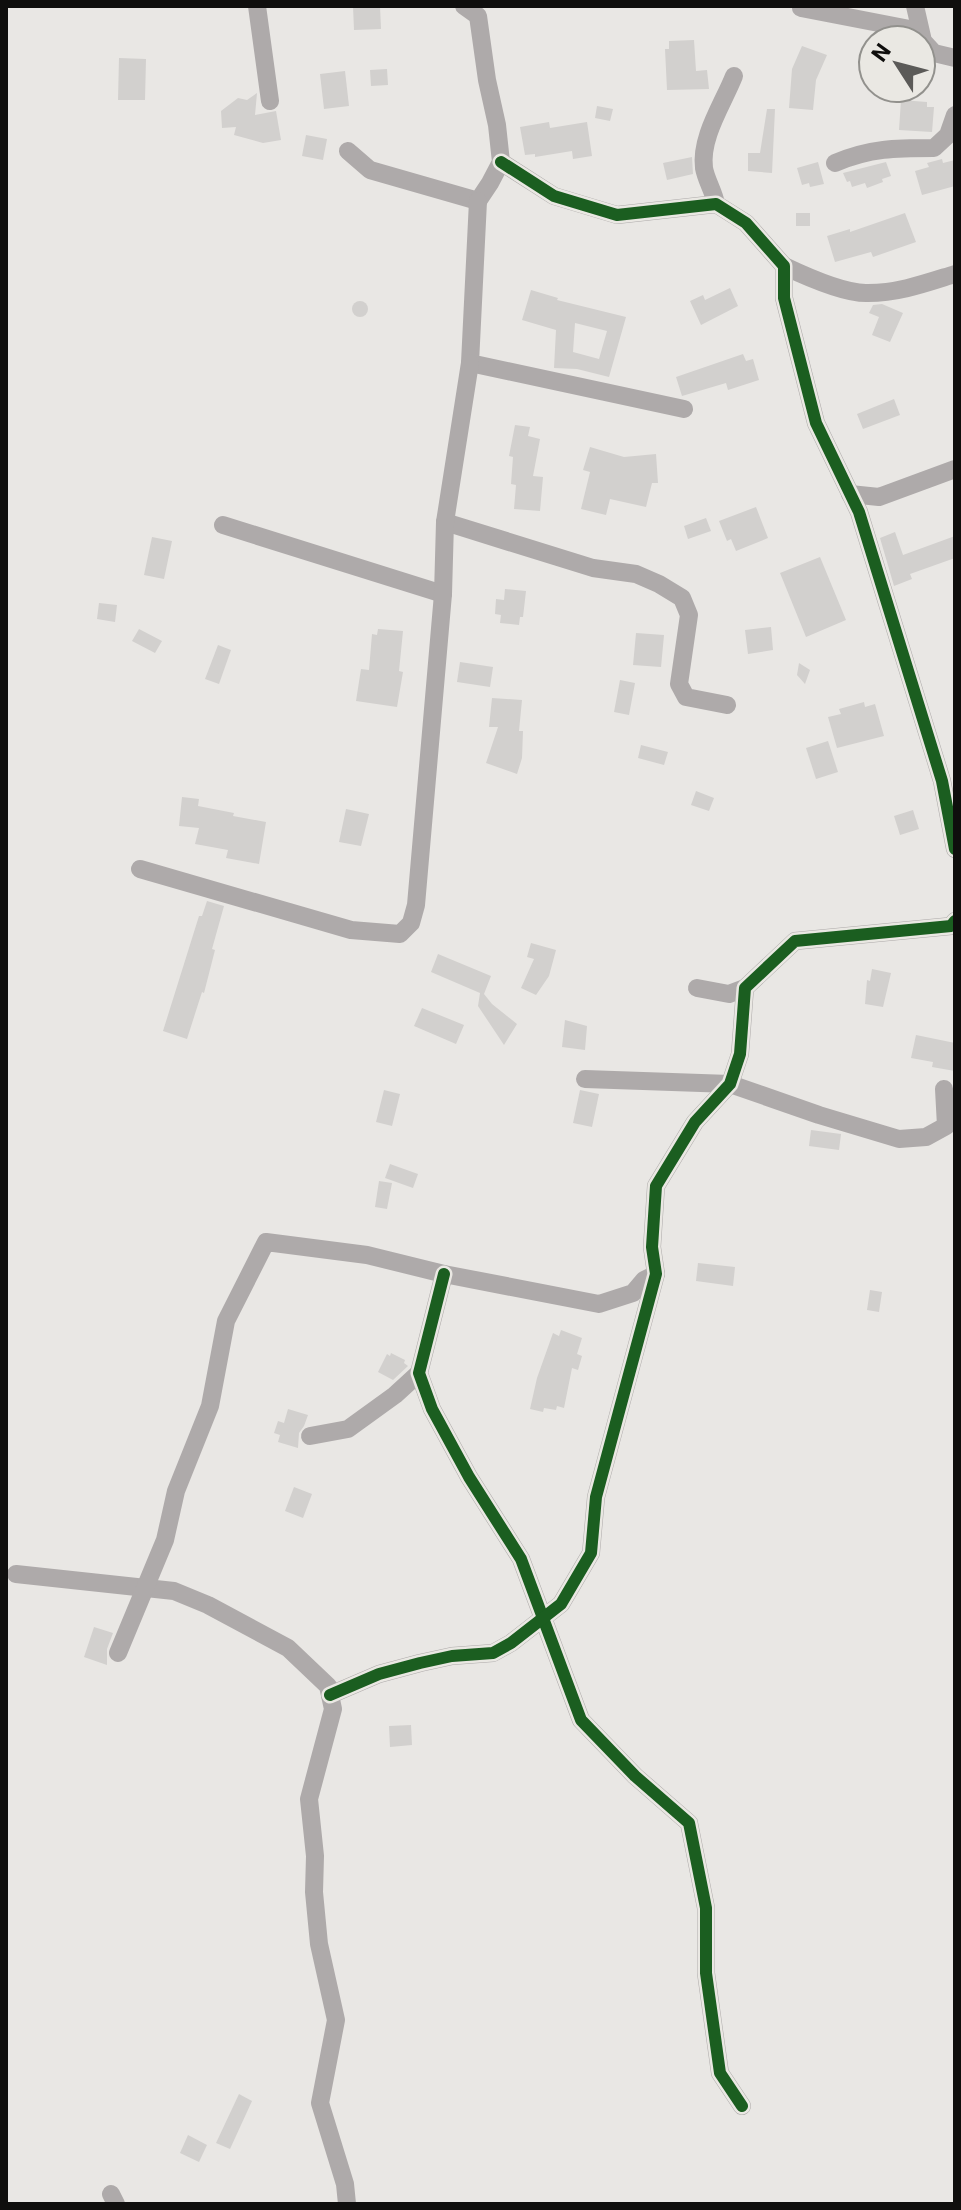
<svg xmlns="http://www.w3.org/2000/svg" width="961" height="2210" viewBox="0 0 961 2210" font-family="Roboto,sans-serif">
<style>
.building{fill:#d2d0ce;fill-rule:evenodd}
.lines{fill:none;stroke-linecap:round;stroke-linejoin:round}
.minor{stroke:#aeaaaa;stroke-width:18}
.cycleway-casing{stroke:#eae8e3;stroke-width:17}
.cycleway{stroke:#1b5e20;stroke-width:12}
</style>
<rect width="100%" height="100%" fill="#e9e7e4"/>
<g class="building">
<polygon points="353,6 380,6 381,29 354,30"/>
<polygon points="694,40 696,71 707,70 709,89 667,90 665,49 669,49 669,41"/>
<polygon points="802,46 827,55 816,80 813,110 789,108 792,69"/>
<polygon points="119,58 146,59 145,100 118,100"/>
<polygon points="387,69 388,85 371,86 370,70"/>
<polygon points="345,71 349,106 324,109 320,74"/>
<polygon points="257,93 255,115 276,111 281,140 263,143 234,135 236,127 222,128 221,111 238,98 247,100"/>
<polygon points="901,100 927,102 927,107 934,107 932,132 899,130"/>
<polygon points="597,106 613,109 610,121 595,118"/>
<polygon points="767,109 775,109 772,173 748,171 748,153 760,153"/>
<polygon points="549,122 550,128 587,122 592,156 573,159 572,151 535,157 535,154 525,155 520,127"/>
<polygon points="306,135 327,139 323,160 302,156"/>
<polygon points="692,157 693,174 667,180 663,163"/>
<polygon points="942,159 943,163 955,160 955,186 922,195 915,171 929,167 927,163"/>
<polygon points="818,162 824,184 810,187 809,183 802,185 797,168"/>
<polygon points="886,162 891,176 882,179 883,182 867,188 865,183 852,187 850,181 847,182 843,173"/>
<rect x="796" y="213" width="14" height="13"/>
<polygon points="905,213 916,242 873,257 871,252 835,262 827,236 850,229 850,232"/>
<polygon points="730,288 738,306 701,325 690,301 703,295 705,300"/>
<path d="M531,290L558,298L557,300L626,317L609,377L577,369L554,368L556,330L522,320ZM575,323L607,331L599,359L573,352Z"/>
<circle cx="360" cy="309" r="8"/>
<polygon points="882,304 903,313 890,342 872,335 879,317 869,313 873,305"/>
<polygon points="743,354 746,361 753,359 759,380 728,390 726,383 682,396 676,377"/>
<polygon points="894,399 900,415 863,429 857,414"/>
<polygon points="515,425 530,427 528,436 540,439 533,476 543,477 540,511 514,509 516,485 511,484 513,457 509,456"/>
<polygon points="590,447 624,457 656,454 658,483 652,483 646,507 610,499 606,515 581,509 590,472 583,470"/>
<polygon points="756,507 768,538 736,551 731,539 727,541 719,521"/>
<polygon points="706,518 711,531 688,539 684,526"/>
<polygon points="895,532 903,555 955,536 955,558 910,574 912,579 894,586 880,538"/>
<polygon points="152,537 172,541 164,579 144,575"/>
<polygon points="820,557 846,620 806,637 780,573"/>
<polygon points="505,589 526,591 523,617 520,617 519,625 500,623 501,615 495,614 496,599 504,600"/>
<polygon points="99,603 117,605 115,622 97,619"/>
<polygon points="771,627 773,650 748,654 745,630"/>
<polygon points="139,629 162,641 155,653 132,641"/>
<polygon points="378,629 403,631 399,671 403,672 397,707 356,701 361,669 369,670 372,634 377,635"/>
<polygon points="636,633 664,635 661,667 633,665"/>
<polygon points="218,645 231,650 219,684 205,679"/>
<polygon points="460,662 493,667 490,687 457,682"/>
<polygon points="799,663 810,670 805,684 797,675"/>
<polygon points="620,680 635,683 629,715 614,712"/>
<polygon points="492,698 522,700 519,731 523,731 522,758 517,774 486,763 498,727 489,727"/>
<polygon points="864,702 865,707 875,704 884,736 837,748 828,717 841,714 839,709"/>
<polygon points="828,741 838,772 816,779 806,748"/>
<polygon points="641,745 668,752 664,765 638,758"/>
<polygon points="696,791 714,798 709,811 691,805"/>
<polygon points="182,797 199,799 198,806 234,813 233,816 266,822 259,864 226,858 228,850 195,844 199,828 179,826"/>
<polygon points="346,809 369,814 361,846 339,842"/>
<polygon points="913,810 919,829 900,835 894,816"/>
<polygon points="207,901 224,906 212,949 215,950 204,993 202,992 187,1039 163,1031 199,916 202,916"/>
<polygon points="531,943 556,950 549,976 536,995 521,988 534,959 527,957"/>
<polygon points="438,954 491,976 484,994 492,1004 517,1024 504,1045 478,1006 480,993 431,972"/>
<polygon points="872,969 891,973 883,1007 865,1004 867,980 870,981"/>
<polygon points="422,1008 464,1025 456,1044 414,1026"/>
<polygon points="565,1020 587,1026 585,1050 562,1047"/>
<polygon points="916,1035 955,1043 955,1071 932,1067 933,1062 911,1058"/>
<polygon points="384,1090 400,1094 392,1126 376,1122"/>
<polygon points="580,1090 599,1094 592,1127 573,1123"/>
<polygon points="811,1130 841,1134 839,1150 809,1146"/>
<polygon points="390,1164 418,1174 413,1188 385,1178"/>
<polygon points="379,1181 392,1183 387,1209 375,1207"/>
<polygon points="698,1263 735,1267 733,1286 696,1281"/>
<polygon points="870,1290 882,1292 879,1312 867,1310"/>
<polygon points="561,1330 582,1338 577,1354 582,1356 578,1370 572,1368 564,1408 557,1406 556,1410 544,1408 543,1412 530,1409 537,1378 553,1333 559,1336"/>
<polygon points="391,1353 405,1360 404,1363 408,1366 393,1380 378,1372 387,1354 390,1356"/>
<polygon points="288,1409 308,1415 304,1426 299,1433 298,1448 278,1442 280,1435 274,1433 278,1421 284,1423"/>
<polygon points="294,1487 312,1494 303,1518 285,1511"/>
<polygon points="94,1627 113,1633 107,1649 107,1665 84,1657"/>
<polygon points="411,1725 412,1745 390,1747 389,1726"/>
<polygon points="239,2094 252,2101 230,2149 216,2143"/>
<polygon points="188,2135 207,2145 199,2162 180,2153"/>
</g>
<g class="lines">
<g class="minor">
<polyline points="257,6 270,101"/>
<polyline points="915,6 923,41 934,53 955,58"/>
<polyline points="801,8 920,31"/>
<polyline points="348,151 370,170 478,201 490,183 501,162 497,125 487,80 478,16 464,6"/>
<polyline points="501,162 554,196 617,215 716,204 746,223 784,266 784,298 816,423 859,512 942,781 955,849"/>
<path d="M835,163C870,148 896,148 934,148L948,135L955,115"/>
<polyline points="478,201 470,363 684,409"/>
<path d="M716,204C714,192 706,180 704,168C700,137 723,104 734,76"/>
<path d="M784,266C805,276 846,294 868,293C899,293 926,283 955,274"/>
<polyline points="850,494 879,497 955,469"/>
<polyline points="445,522 593,568 636,574 659,584 682,598 689,615 679,684 686,697 727,705"/>
<polyline points="223,525 443,594"/>
<polyline points="140,869 351,930 400,934 411,923 416,905 443,594 445,522 470,363"/>
<polyline points="697,988 729,994 745,988"/>
<polyline points="585,1079 730,1084 819,1115 899,1139 926,1137 946,1126 944,1089"/>
<polyline points="444,1274 419,1373 432,1409 469,1477 521,1559 581,1720 635,1776 689,1823 706,1908 706,1973 720,2073 742,2106"/>
<polyline points="310,1436 348,1429 395,1395 419,1373"/>
<polyline points="16,1574 174,1591 208,1605 288,1648 328,1686 333,1709 309,1799 315,1856 314,1892 319,1944 336,2020 320,2103 345,2184 347,2204"/>
<polyline points="118,1653 165,1540 176,1491 210,1406 226,1321 266,1242 367,1255 444,1274 599,1304 633,1293 644,1280 656,1274"/>
<polyline points="330,1695 379,1674 420,1663 452,1656 493,1653 511,1643 561,1604 591,1553 596,1497 656,1274 652,1247 656,1186 695,1122 730,1084 740,1054 745,988 795,941 951,926 955,921"/>
<polyline points="111,2194 116,2204"/>
</g>
<g class="cycleway-casing">
<g id="cycleway">
<polyline points="501,162 554,196 617,215 716,204 746,223 784,266 784,298 816,423 859,512 942,781 955,849"/>
<polyline points="444,1274 419,1373 432,1409 469,1477 521,1559 581,1720 635,1776 689,1823 706,1908 706,1973 720,2073 742,2106"/>
<polyline points="330,1695 379,1674 420,1663 452,1656 493,1653 511,1643 561,1604 591,1553 596,1497 656,1274 652,1247 656,1186 695,1122 730,1084 740,1054 745,988 795,941 951,926 955,921"/>
</g>
</g>
<use href="#cycleway" class="cycleway"/>
</g>
<rect width="961" height="2210" fill="none" stroke="#0f0e0d" stroke-width="16"/>
<g transform="translate(897 64) rotate(306)"><circle r="38" fill="#eae8e3" stroke="#92918d" stroke-width="2"/>
<path d="M0-6L14 30L0 20L-14 30Z" fill="#5b5a58"/>
<text y="-12" font-size="22" font-weight="bold" text-anchor="middle" fill="#0f0e0d">N</text>
</g>
</svg>
